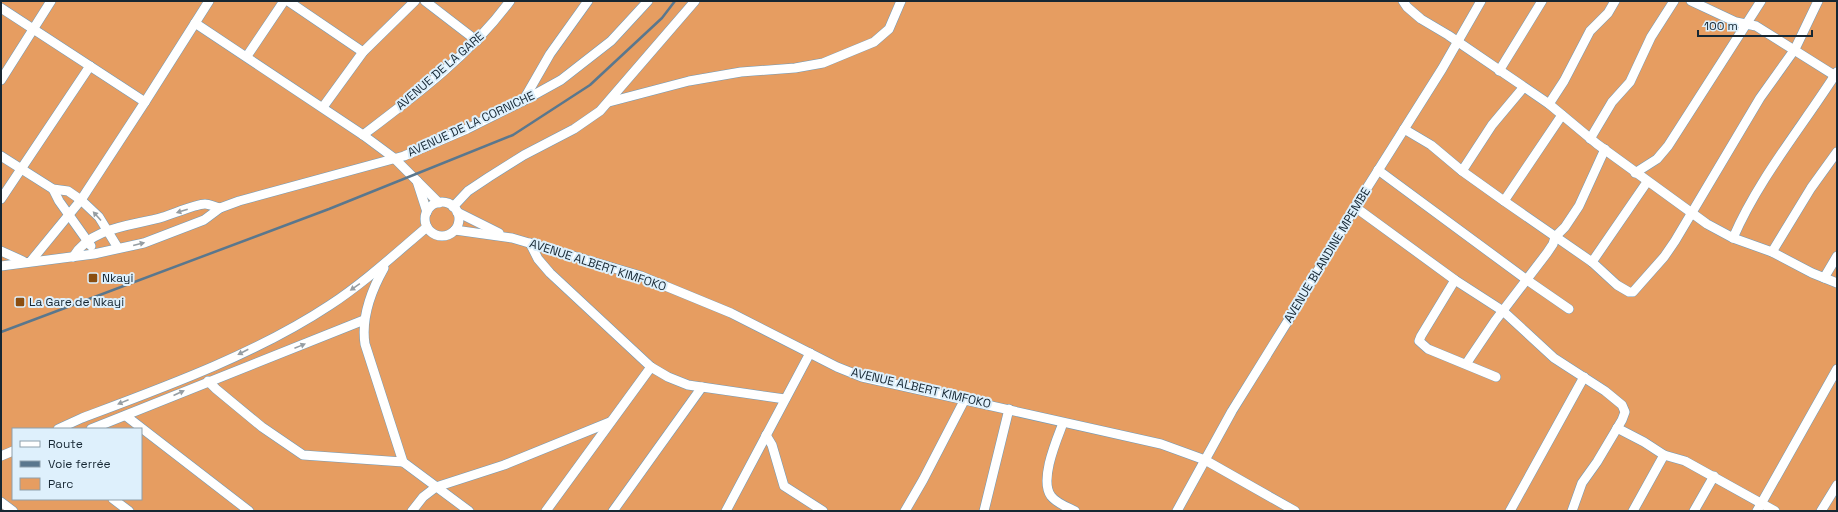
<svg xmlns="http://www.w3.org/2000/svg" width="1838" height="512" viewBox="0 0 1838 512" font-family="'Space Grotesk',sans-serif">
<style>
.green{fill:#e69d61;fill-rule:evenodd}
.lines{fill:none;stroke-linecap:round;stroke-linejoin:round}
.minor-casing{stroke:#709ab8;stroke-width:10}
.minor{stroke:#fff;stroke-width:9}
.rail{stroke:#5a778d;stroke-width:2.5}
.oneway{fill:#969ea3}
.poi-dot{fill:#8b4e10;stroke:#def0fc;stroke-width:1.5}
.labels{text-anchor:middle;stroke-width:4;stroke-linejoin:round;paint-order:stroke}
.street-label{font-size:12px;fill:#162733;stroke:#def0fc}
.poi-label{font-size:12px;fill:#162733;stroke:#def0fc;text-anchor:start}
</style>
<rect width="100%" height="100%" fill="#a7d2f2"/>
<path class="green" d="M1,1H1837V511H1ZM13,429H141V499H13Z"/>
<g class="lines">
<g class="minor-casing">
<g id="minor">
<polyline points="288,1 363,52"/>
<polyline points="425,1 477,41"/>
<polyline points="1403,1 1407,7 1421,19 1448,35 1549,104 1597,144 1707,224 1733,238 1772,252 1812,273 1837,283"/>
<polyline points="1691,1 1736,22 1756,26 1837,77"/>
<polyline points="1,8 145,102"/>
<polyline points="195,23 363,135 394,158 439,203"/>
<polyline points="247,56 284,1"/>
<polyline points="1499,71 1542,1"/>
<polyline points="1,80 51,1"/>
<polyline points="523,101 550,54 588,1"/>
<polyline points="609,102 689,81 741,72 795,68 823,63 874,42 889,29 901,1"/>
<polyline points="1549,104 1564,81 1590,31 1608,13 1615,1"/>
<polyline points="323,107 363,52 415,1"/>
<polyline points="1404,129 1431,145 1462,171 1504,201 1592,262 1617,285 1629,292 1633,292 1664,257 1675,241 1760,98 1795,49 1818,1"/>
<path d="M363,135C416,95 471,54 510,1"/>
<polyline points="1590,139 1612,102 1630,82 1651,37 1674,1"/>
<polyline points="1,156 53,189 68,191 81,200 99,217 118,248"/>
<polyline points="1378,170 1527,280 1569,309"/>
<polyline points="1462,171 1492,125 1523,88"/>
<polyline points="1635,173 1657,159 1668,146 1761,1"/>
<polyline points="417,181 427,212"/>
<polyline points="53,189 59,201 91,246"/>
<polyline points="1,199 90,66"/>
<polyline points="1504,201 1562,115"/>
<circle cx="442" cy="219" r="17"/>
<polyline points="453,207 468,191 489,177 524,155 574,129 600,111 695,1"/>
<polyline points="1355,207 1455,280 1503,311 1554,358 1605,391 1622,405 1625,412 1622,420 1597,462 1582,483 1572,511"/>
<polyline points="457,212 499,233"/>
<polyline points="455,230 512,238 641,276 731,313 837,367 862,377 1161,444 1205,460 1295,511"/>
<path d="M1733,238C1759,178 1802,127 1837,72"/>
<polyline points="530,243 538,259 550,273 651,367 668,377 688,385 785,399"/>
<polyline points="1,251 23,261"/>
<polyline points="1772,252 1811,188 1837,152"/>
<path d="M73,257C92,226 133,226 163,217C173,214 196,204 205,204C209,204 215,207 220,208"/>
<polyline points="31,261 81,200 145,102 209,1"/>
<polyline points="1592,262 1647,182"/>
<polyline points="1,266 94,254 144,243 204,220 220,208 239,201 404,156 467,129 523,101 561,80 611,41 648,1"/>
<path d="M384,268C371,291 361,317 365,344L403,462L469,511"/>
<polyline points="1824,278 1837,256"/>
<polyline points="1455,280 1421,336 1419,341 1428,349 1496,377"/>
<polyline points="1466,364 1495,321 1547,253 1553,244 1555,237 1565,227 1579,206 1605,149"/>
<polyline points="208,381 216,389 262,427 303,455 403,462"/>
<polyline points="126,416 249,511"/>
<path d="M1063,423C1057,439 1039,480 1051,496C1056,503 1067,507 1075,511"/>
<polyline points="1617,428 1644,442 1664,455 1685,461 1775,511"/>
<path d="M58,429L82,418C165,387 256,354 330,305C365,282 395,254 427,227"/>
<polyline points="91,429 364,320"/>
<polyline points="766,435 772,445 784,486 823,511"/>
<polyline points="1,456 13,451"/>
<polyline points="113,499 129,511"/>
<polyline points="1,502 13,511"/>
<polyline points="412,511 423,497 436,487 504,465 610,422"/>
<polyline points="546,511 651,367"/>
<polyline points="613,511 702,387"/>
<polyline points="726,511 810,353"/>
<polyline points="905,511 923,480 965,399"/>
<polyline points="984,511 1009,409"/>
<polyline points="1177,511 1232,411 1296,308 1355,207 1442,69 1481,1"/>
<polyline points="1510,511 1584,377"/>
<polyline points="1633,511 1664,455"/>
<polyline points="1694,511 1714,476"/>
<polyline points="1757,511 1837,369"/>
<polyline points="1821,511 1837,485"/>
</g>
</g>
<use href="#minor" class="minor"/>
<polyline class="rail" points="1,332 329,209 513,135 590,85 662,18 675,1"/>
</g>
<defs><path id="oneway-solid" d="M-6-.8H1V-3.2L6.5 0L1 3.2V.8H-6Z"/></defs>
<g class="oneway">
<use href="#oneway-solid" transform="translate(182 211) rotate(163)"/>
<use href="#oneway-solid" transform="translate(97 216) rotate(-132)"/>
<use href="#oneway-solid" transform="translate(139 244) rotate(-14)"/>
<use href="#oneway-solid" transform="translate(355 287) rotate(145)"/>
<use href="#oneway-solid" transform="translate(300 346) rotate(-22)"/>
<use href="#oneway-solid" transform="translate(243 352) rotate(153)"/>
<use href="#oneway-solid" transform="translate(179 393) rotate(-24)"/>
<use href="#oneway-solid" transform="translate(123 402) rotate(158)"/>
</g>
<g class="poi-dot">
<rect x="88" y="273" width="10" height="10" rx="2"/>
<rect x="15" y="297" width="10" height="10" rx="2"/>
</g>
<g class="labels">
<g class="street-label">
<text transform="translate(440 71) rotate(-41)" y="4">AVENUE DE LA GARE</text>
<text transform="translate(471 124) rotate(-25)" y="4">AVENUE DE LA CORNICHE</text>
<text transform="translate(1327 255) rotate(-59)" y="4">AVENUE BLANDINE MPEMBE</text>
<text transform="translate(598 265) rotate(18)" y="4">AVENUE ALBERT KIMFOKO</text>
<text transform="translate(921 388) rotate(13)" y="4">AVENUE ALBERT KIMFOKO</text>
</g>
<g class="poi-label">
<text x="102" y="282">Nkayi</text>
<text x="29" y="306">La Gare de Nkayi</text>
</g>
</g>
<rect width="1838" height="512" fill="none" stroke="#162733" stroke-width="4"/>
<rect x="12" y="428" width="130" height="72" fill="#def0fc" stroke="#8ea0ac"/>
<rect x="20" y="441" width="20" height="6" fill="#ffffff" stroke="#8ea0ac"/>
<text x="48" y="448" font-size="12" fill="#162733">Route</text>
<rect x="20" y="461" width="20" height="6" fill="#5a778d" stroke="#8ea0ac"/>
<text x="48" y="468" font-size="12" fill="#162733">Voie ferrée</text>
<rect x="20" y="478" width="20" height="12" fill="#e69d61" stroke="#8ea0ac"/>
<text x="48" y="488" font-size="12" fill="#162733">Parc</text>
<path d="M1698 30v6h114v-6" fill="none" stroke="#162733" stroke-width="2"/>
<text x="1704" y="30" font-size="12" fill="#162733" stroke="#def0fc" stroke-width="3" paint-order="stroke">100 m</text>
</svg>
